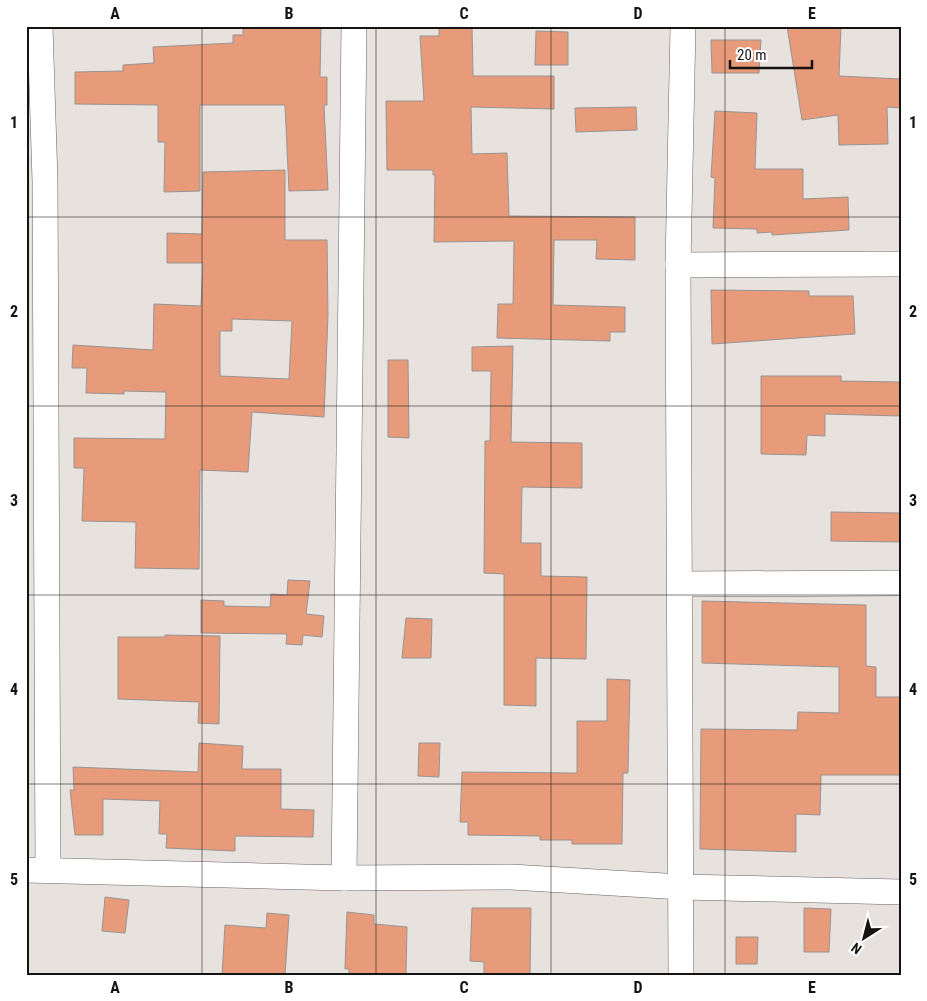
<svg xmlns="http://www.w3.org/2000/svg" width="927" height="1001" viewBox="0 0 927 1001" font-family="'Roboto Condensed',sans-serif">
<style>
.building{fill:#e89b7a;stroke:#999391;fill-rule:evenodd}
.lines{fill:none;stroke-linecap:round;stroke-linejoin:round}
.street-casing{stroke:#686260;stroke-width:26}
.street{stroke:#fff;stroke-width:25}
.grid{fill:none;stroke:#151312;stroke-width:1;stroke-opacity:0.55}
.neatline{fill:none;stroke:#151312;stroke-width:2}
.grid-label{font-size:16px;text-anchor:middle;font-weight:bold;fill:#151312}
</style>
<rect width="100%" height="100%" fill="#e8e2df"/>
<g class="building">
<polygon points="243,26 321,26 320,77 327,77 327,105 324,105 328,190 289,191 285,105 200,105 200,191 164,192 165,142 158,142 158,105 75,104 75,72 123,71 123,65 154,63 153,47 233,43 233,35 243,35"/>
<polygon points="439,26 472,26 473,76 554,76 554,109 471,107 472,154 507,153 509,216 635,217 635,260 596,259 597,240 554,240 553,305 625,307 625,332 610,332 610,341 497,338 498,304 513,304 514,241 434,242 435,175 433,175 433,170 387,170 386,101 424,101 420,36 439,36"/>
<polygon points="787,26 841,26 839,76 901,79 901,108 887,107 888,144 839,145 838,115 802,120"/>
<polygon points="536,31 568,32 568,65 535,65"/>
<polygon points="711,40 761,40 759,73 712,73"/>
<polygon points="636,107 637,130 576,132 575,108"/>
<polygon points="715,111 757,113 755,169 803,169 803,199 848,197 849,230 772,235 772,232 757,233 757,229 713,228 715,178 711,177"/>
<path d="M285,170V240H327L328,315L324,417L252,412L248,472L200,470L199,569L135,568L136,522L82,521L84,468H74V438L165,439L166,392L124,391V394L86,393L87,368H72L73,345L153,350L154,304L201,306L203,263H167V233L202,234L203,172ZM232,319L292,321L289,379L220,376V331H232Z"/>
<polygon points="711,290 809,291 809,296 853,296 855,334 712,344"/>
<polygon points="513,346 511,442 582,443 582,488 522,487 521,543 541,543 541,576 587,577 586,659 536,658 536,706 504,705 504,574 484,573 485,441 490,441 491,371 472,371 472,347"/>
<polygon points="388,360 408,360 409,438 388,437"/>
<polygon points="761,376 841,376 841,381 901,382 901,416 825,414 825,436 807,435 806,455 761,454"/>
<polygon points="831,512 901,513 901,542 831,541"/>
<polygon points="288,580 310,581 306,614 324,616 322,637 303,635 302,645 286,644 287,634 201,633 201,600 224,601 224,606 270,607 271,594 287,595"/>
<polygon points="702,601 866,605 866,666 876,667 876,697 901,697 901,775 821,775 820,815 796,814 796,852 700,849 701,729 797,730 798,712 839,713 839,667 702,663"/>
<polygon points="406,618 432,619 431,658 402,658"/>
<polygon points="165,635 220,636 219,724 198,723 199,702 118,699 118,637 165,637"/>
<polygon points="607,679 630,680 628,773 623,773 622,844 572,844 572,840 540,840 540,836 468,835 468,822 460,822 462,772 577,773 577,721 607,721"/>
<polygon points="199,743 243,746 242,769 281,769 281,809 314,810 313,837 235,836 235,851 166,848 167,834 159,834 160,801 103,799 103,835 75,835 70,790 74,790 73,767 198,772"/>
<polygon points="419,743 440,743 439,777 418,776"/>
<polygon points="105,897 129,900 125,933 102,931"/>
<polygon points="472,908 531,908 530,975 484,975 484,962 470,961"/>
<polygon points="804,908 831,909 829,952 804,952"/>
<polygon points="347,912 374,915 374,924 407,927 406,975 349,975 349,969 345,969"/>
<polygon points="267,913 289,915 285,975 222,975 225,925 266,928"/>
<polygon points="736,937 758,937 757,964 736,964"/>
</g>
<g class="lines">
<g class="street-casing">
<g id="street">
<polyline points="40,26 45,181 48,869"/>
<polyline points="678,265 901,264"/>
<polyline points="680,584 901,583"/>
<polyline points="26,870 344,878 511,877 682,887 901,892"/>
<polyline points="344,878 354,26"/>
<polyline points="681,975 678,265 683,26"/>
</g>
</g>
<use href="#street" class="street"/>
</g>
<path class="grid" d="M202,26V975M376,26V975M551,26V975M725,26V975M26,217H901M26,406H901M26,595H901M26,784H901"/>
<rect width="927" height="1001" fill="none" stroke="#ffffff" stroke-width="55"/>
<g transform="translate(864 938) rotate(216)" stroke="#ffffff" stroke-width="4" paint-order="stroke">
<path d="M0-4L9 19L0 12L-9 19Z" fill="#151312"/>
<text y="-8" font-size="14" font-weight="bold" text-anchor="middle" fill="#151312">N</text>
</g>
<path d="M730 60v8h82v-8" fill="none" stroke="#151312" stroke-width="2.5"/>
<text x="737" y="60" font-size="15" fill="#151312" stroke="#ffffff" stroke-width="4" paint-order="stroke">20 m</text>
<rect x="28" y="28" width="872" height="946" class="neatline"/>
<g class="grid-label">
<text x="115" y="19">A</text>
<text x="289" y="19">B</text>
<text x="464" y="19">C</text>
<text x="638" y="19">D</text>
<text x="812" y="19">E</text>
<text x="14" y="128">1</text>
<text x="913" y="128">1</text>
<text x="14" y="317">2</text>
<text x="913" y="317">2</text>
<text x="14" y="506">3</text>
<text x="913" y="506">3</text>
<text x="14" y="695">4</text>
<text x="913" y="695">4</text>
<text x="14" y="885">5</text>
<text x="913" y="885">5</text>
<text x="115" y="993">A</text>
<text x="289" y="993">B</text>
<text x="464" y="993">C</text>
<text x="638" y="993">D</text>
<text x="812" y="993">E</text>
</g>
</svg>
